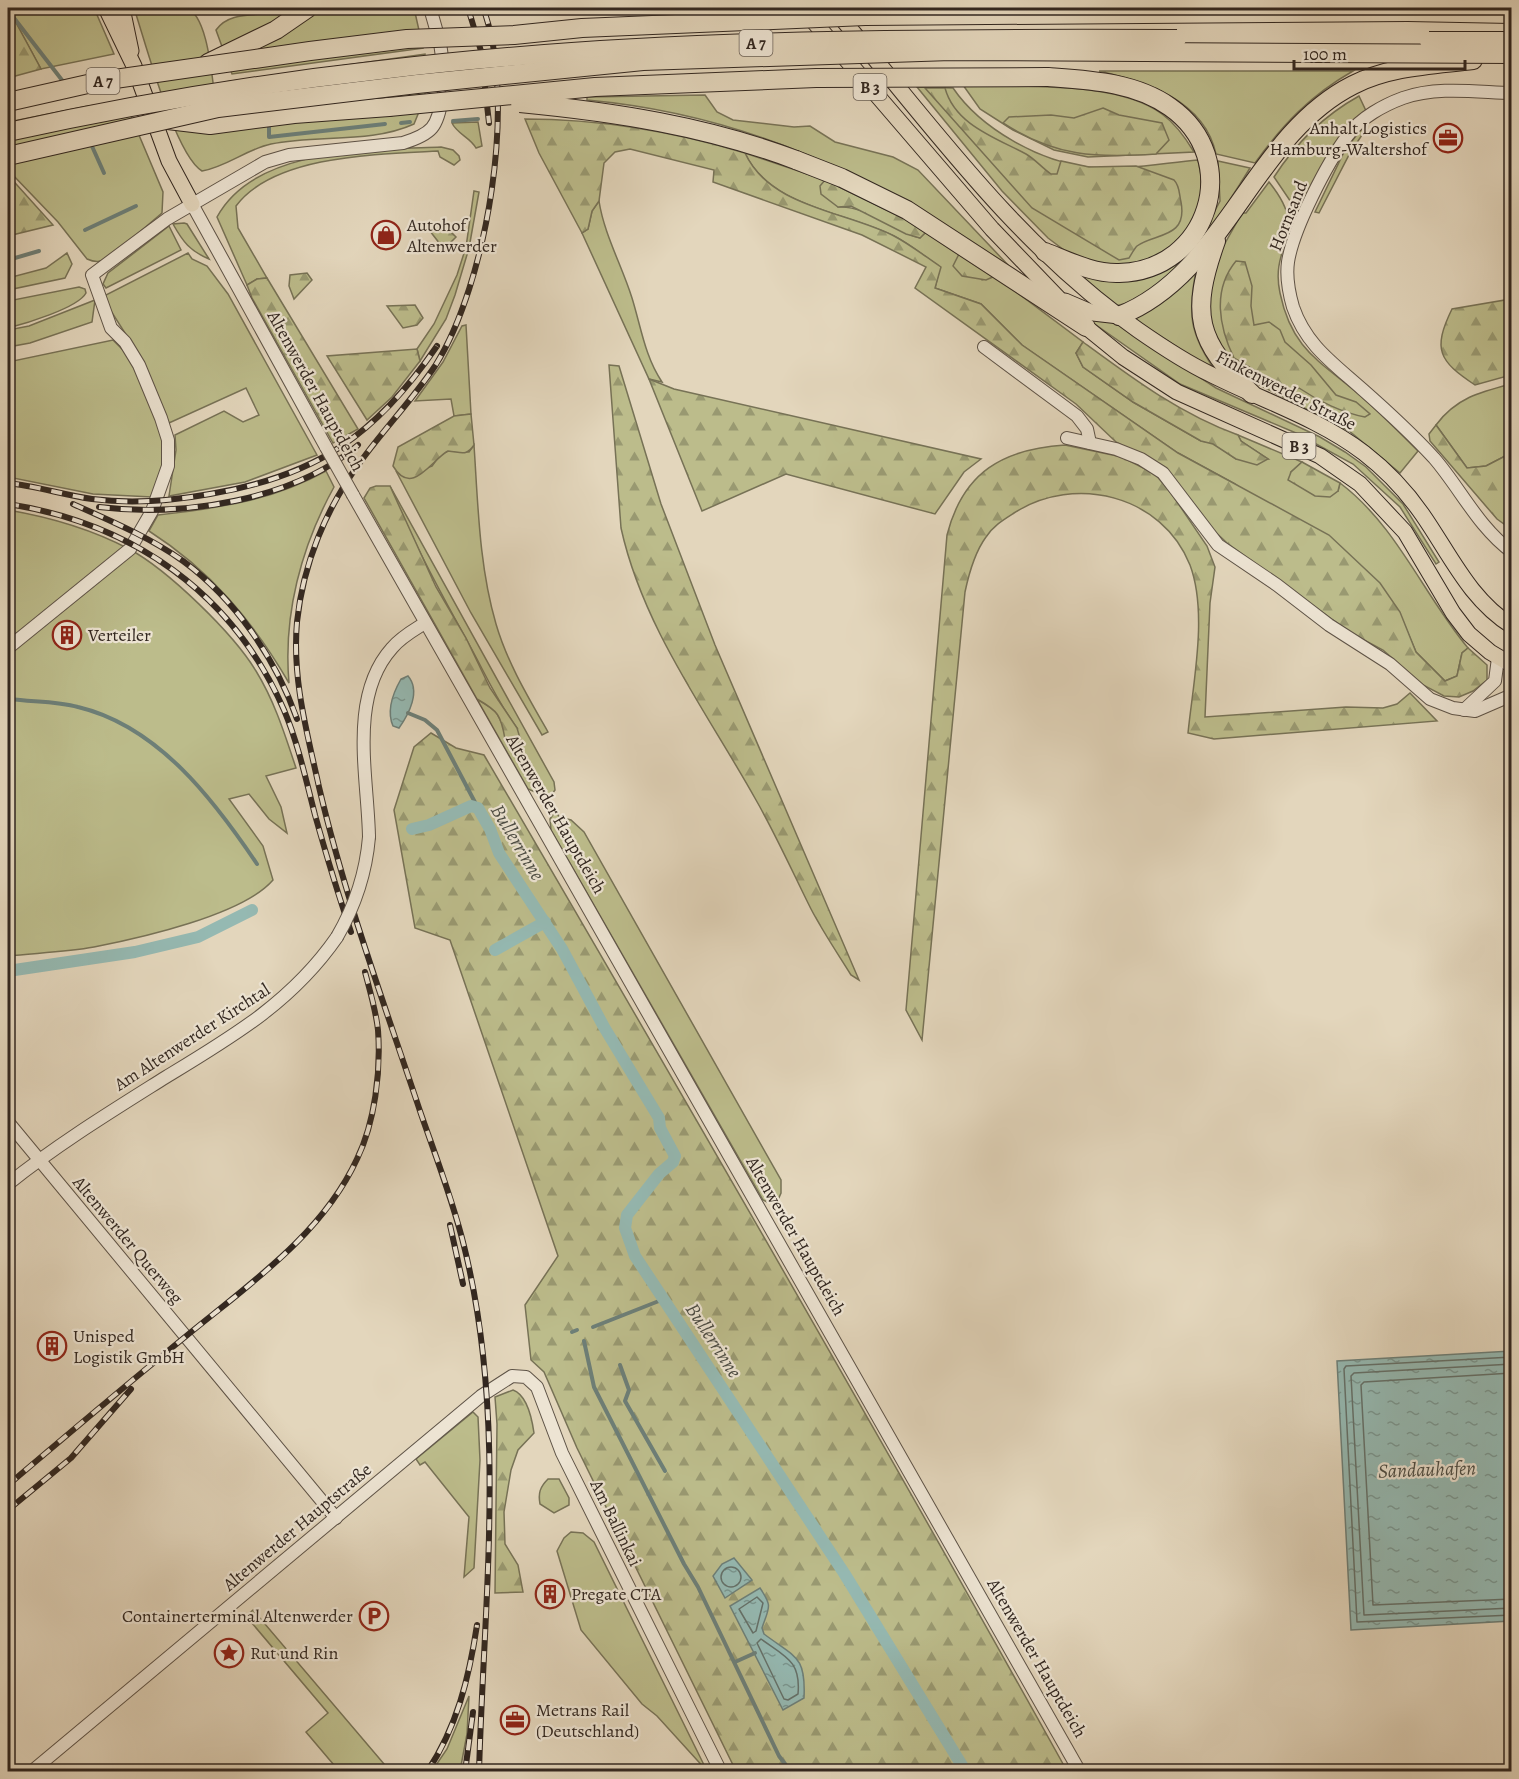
<svg xmlns="http://www.w3.org/2000/svg" width="1519" height="1779" viewBox="0 0 1519 1779" font-family="Alegreya,serif">
<style>
.green{fill:#bcbc8b;stroke:#777256;stroke-width:1.5}
.forest{fill:url(#forest-firs);stroke:#777256;stroke-width:1.5}
.water{fill:url(#water-ripples);stroke:#6d7f78;stroke-width:1.5}
.lines{fill:none;stroke-linecap:round;stroke-linejoin:round}
.shore{stroke:#647069;stroke-width:1.5}
.stream{stroke:#6d7f78;stroke-width:4}
.canal{stroke:#95b9b2;stroke-width:12}
.minor-casing{stroke:#5e5347;stroke-width:14}
.major-casing{stroke:#322720;stroke-width:17}
.highway-casing{stroke:#322720;stroke-width:20}
.minor{stroke:#ede4d3;stroke-width:12}
.major{stroke:#e3d6bc;stroke-width:15}
.highway{stroke:#e3d6bc;stroke-width:18}
.rail-casing{stroke:#322720;stroke-width:6}
.rail{stroke:#ede4d3;stroke-width:4;stroke-dasharray:11;stroke-linecap:butt}
.minor-bridge-casing{stroke:#5e5347;stroke-width:14;stroke-linecap:butt}
.highway-bridge-casing{stroke:#322720;stroke-width:20;stroke-linecap:butt}
.minor-bridge{stroke:#ede4d3;stroke-width:12}
.highway-bridge{stroke:#e3d6bc;stroke-width:18}
.labels{text-anchor:middle;stroke-width:4.5;stroke-linejoin:round;paint-order:stroke}
.shield{fill:#ede4d3;stroke:#6a6056;stroke-width:1.5}
.shield-label{font-size:16px;font-weight:bold;fill:#322720}
.poi-label{font-size:18px;fill:#322720;stroke:#ede4d3;text-anchor:start}
.street-label{font-size:18px;fill:#322720;stroke:#ede4d3}
.water-label{font-size:20px;font-style:italic;fill:#4b4c44;stroke:#ede4d3}
</style>
<defs>
<pattern id="forest-firs" width="22" height="20" patternUnits="userSpaceOnUse" patternTransform="scale(1.5)"><rect width="22" height="20" fill="#bcbc8b"/><path d="M5 1l3.5 6h-7zM16 11l3.5 6h-7z" fill="#999971"/></pattern>
<pattern id="water-ripples" width="26" height="14" patternUnits="userSpaceOnUse" patternTransform="scale(1.5)"><rect width="26" height="14" fill="#95b9b2"/><path d="M2 4q2-2 4 0t4 0M15 11q2-2 4 0t4 0" fill="none" stroke="#7a9690"/></pattern>
</defs>
<rect width="100%" height="100%" fill="#e3d6bc"/>
<filter id="stains"><feTurbulence type="fractalNoise" baseFrequency=".00333" numOctaves="4"/><feColorMatrix values="0 0 0 0 .2 0 0 0 0 .09 0 0 0 0 .02 0 0 0 .5 -.17"/></filter>
<radialGradient id="worn" r=".72"><stop offset=".6" stop-color="#630" stop-opacity="0"/><stop offset="1" stop-color="#630" stop-opacity=".3"/></radialGradient>
<g class="green">
<polygon points="8,8 94,8 114,54 41,69"/>
<path d="M134,8C149,8 171,3 186,8C208,14 212,79 215,98L225,82L425,54V97L414,124C370,144 318,134 271,144C247,149 226,167 202,171C175,155 145,41 134,8Z"/>
<path d="M288,8H414L423,48L232,74L216,30C232,7 267,20 288,8Z"/>
<path d="M1099,71H1353C1311,95 1283,124 1255,163L1216,154C1204,100 1147,82 1099,71Z"/>
<path d="M963,85C1018,88 1116,80 1162,114C1176,124 1185,137 1194,152L1088,157L1054,150L1013,130L980,109Z"/>
<path d="M917,87L953,88C981,129 1039,161 1088,167C1123,171 1163,163 1198,160L1201,175V202L1191,228L1167,254L1119,268L1072,256L1048,238L1002,191Z"/>
<path d="M705,95L717,112L733,120L794,127L810,126L835,142L893,157L918,170L1009,266L810,156C739,126 664,107 587,100V97Z"/>
<path d="M1359,96L1367,113L1299,214L1274,177C1296,143 1323,116 1359,96Z"/>
<path d="M125,102L163,192L162,213L109,258C100,262 96,263 87,259L58,222L12,174L8,165V122L88,106Z"/>
<path d="M478,122L482,146L476,148C470,137 457,134 452,123Z"/>
<polygon points="1363,127 1366,129 1350,153 1319,213 1315,212 1345,150"/>
<path d="M441,147L453,150L459,156L460,160L454,165L440,157L438,151C379,154 274,155 236,206L238,228L267,278L257,279L247,285L217,217C255,147 371,150 441,147Z"/>
<path d="M745,153L825,180L838,207C867,205 892,231 920,238L928,230L958,249L982,280L995,276L1083,342L1076,353L1083,367L1133,402L1201,441L1213,443L1236,459H1268L1241,441L1238,435L1302,462L1291,472L1338,491L1340,483C1397,526 1423,594 1468,648L1462,653L1457,676L1445,681L1416,652L1399,612L1235,484L1178,453L1022,345L981,304L935,288L940,267C925,257 910,244 894,236C846,212 770,207 745,153Z"/>
<path d="M1218,161L1250,168C1222,213 1172,297 1115,306L1075,272L1106,279L1132,280L1147,278L1182,260L1205,229L1220,201Z"/>
<path d="M1269,182C1312,235 1269,242 1280,293C1292,351 1322,362 1362,397C1381,414 1400,433 1418,451L1400,473L1349,431L1236,373L1206,320L1215,261L1242,213H1246Z"/>
<polygon points="474,191 479,192 469,248 455,295 446,319 420,361 417,349 434,324 457,275 466,247"/>
<path d="M599,201C604,234 622,266 632,298C641,327 645,357 662,382L649,379L582,233L588,229L592,211Z"/>
<path d="M184,223L187,224L209,259C190,251 183,242 173,224Z"/>
<polygon points="169,226 181,250 106,288 103,284 108,273"/>
<polygon points="67,253 72,264 65,278 8,290 8,278 46,268"/>
<polygon points="188,253 192,259 207,266 228,294 317,455 245,482 169,496 176,450 175,435 224,411 243,422 259,415 246,388 169,423 134,347 102,297"/>
<path d="M1197,266C1187,313 1189,334 1217,373L1132,318Z"/>
<path d="M79,287L85,289L86,293C78,308 24,324 8,328V301Z"/>
<polygon points="95,300 92,322 30,343 8,347 8,330 29,326"/>
<polygon points="1089,320 1116,322 1216,388 1320,437 1345,452 1366,467 1403,504 1439,562 1436,564 1400,507 1353,464 1296,433 1180,384"/>
<polygon points="466,325 471,414 454,416 451,399 415,401 443,362 462,326"/>
<polygon points="113,340 128,355 153,410 167,455 152,497 93,494 8,477 8,362"/>
<path d="M1511,384V453L1486,466L1467,468L1436,425C1456,398 1480,392 1511,384Z"/>
<path d="M474,445C478,504 479,566 496,624C507,662 528,697 548,732L542,735L471,613L396,471L403,476L432,466L440,455L448,451L469,452Z"/>
<path d="M326,471L334,487C301,547 283,615 289,683C253,621 210,570 149,531L158,515C220,508 271,501 326,471Z"/>
<path d="M390,486L554,782L555,790L549,798L528,789L477,699L495,710L503,725L517,728C494,697 484,670 465,637C438,588 411,538 390,486Z"/>
<path d="M8,510C49,517 91,529 129,549C168,570 233,633 256,671C275,702 285,735 296,768L266,776L281,807L287,833L269,819L249,794L229,799L263,846L273,880C243,915 140,938 94,947C66,952 36,953 8,956Z"/>
<polygon points="556,810 559,817 571,820 584,832 781,1180 781,1193 778,1200 769,1203 763,1200 551,830 550,819"/>
<polygon points="473,1412 478,1417 480,1460 474,1568 464,1577 469,1517 425,1462 420,1465 416,1459"/>
<path d="M548,1479H559L569,1498V1505L554,1513L540,1504C538,1493 540,1487 548,1479Z"/>
<polygon points="571,1532 583,1533 594,1542 707,1771 657,1716 642,1704 581,1630 557,1551 564,1538"/>
<polygon points="253,1610 390,1771 339,1771 306,1732 328,1713 246,1616"/>
<polygon points="469,1696 467,1734 460,1771 432,1771 447,1749"/>
</g>
<g class="forest">
<polygon points="8,8 41,69 8,78"/>
<path d="M925,88H945C955,125 996,138 1026,154C1035,159 1042,168 1051,174H1057L1061,161L1089,167L1136,166L1174,180C1180,186 1179,194 1181,202C1188,239 1154,233 1137,246C1134,249 1131,255 1129,258L1119,260L1032,208Z"/>
<path d="M1103,108L1119,115L1162,123L1169,140L1156,154C1096,158 1056,157 1003,123L1009,117L1051,115L1074,118Z"/>
<path d="M525,119C600,119 672,131 745,153C770,208 846,211 894,236C911,245 926,257 941,267L935,288L981,304L1022,345L1178,453L1329,535L1380,583L1400,612L1416,652L1445,681L1457,676L1462,653L1468,648L1487,665V680L1473,691L1459,697L1444,696L1423,685L1383,650L1351,633L1227,543L1208,525L1169,472L1116,442L1076,404L915,288L926,267L862,235L713,182L714,170L630,149L615,152L604,163L599,201L592,211L588,229L582,233L539,153Z"/>
<polygon points="8,175 53,225 8,236"/>
<polygon points="825,180 928,230 920,238 906,234 851,206 838,207 821,194 820,186"/>
<polygon points="426,226 446,227 456,237 444,249"/>
<polygon points="960,252 995,276 986,280 962,276 953,266"/>
<path d="M1236,261L1245,262L1252,286L1251,306L1254,325L1269,322L1280,330L1285,342L1311,365L1336,395L1356,402L1370,414L1365,417C1343,413 1318,401 1299,388L1291,392L1234,358C1219,327 1212,290 1236,261Z"/>
<polygon points="307,273 312,280 294,299 289,286 290,275"/>
<polygon points="267,278 358,429 333,443 252,298 247,285 257,279"/>
<path d="M1511,299V375L1475,385C1439,361 1432,350 1452,309Z"/>
<polygon points="415,305 423,318 417,325 403,328 387,306"/>
<path d="M1083,342C1132,378 1180,414 1238,435L1241,441L1268,459L1257,465L1236,459L1213,444L1201,441L1133,402L1083,367L1076,353Z"/>
<polygon points="417,349 420,361 392,397 367,420 327,356"/>
<path d="M609,365L619,366L661,504L715,645L859,980L851,975C838,954 823,932 811,909C793,873 776,835 756,800C707,712 643,628 621,528Z"/>
<polygon points="649,379 674,389 981,459 964,472 935,514 786,474 702,511"/>
<path d="M471,414L474,445C466,457 461,452 448,451C432,459 412,498 393,466L398,447L454,416Z"/>
<polygon points="1436,425 1467,468 1486,466 1511,453 1511,529 1497,519 1430,441 1429,434"/>
<path d="M1065,445L1122,457L1155,474L1171,493L1207,546L1215,567L1210,603L1205,717L1346,707L1383,708L1397,704L1410,693L1437,721L1214,739L1188,733C1193,683 1208,613 1190,565C1162,495 1075,474 1014,513C1003,520 993,526 986,537C975,552 969,573 965,592L922,1040L906,1010L947,535C963,472 1003,449 1065,445Z"/>
<polygon points="1302,462 1340,483 1338,491 1330,497 1315,496 1288,480 1291,472"/>
<path d="M376,486H390L436,587L466,638L490,688L517,728L523,748L520,751L505,739C501,715 498,711 477,699L364,498L370,488Z"/>
<path d="M431,733L456,748L484,755C681,1092 877,1430 1067,1771H736L577,1448L544,1372L531,1360L525,1305L558,1256L450,940L415,928L394,810L414,747Z"/>
<path d="M513,1390C527,1395 532,1419 534,1433L518,1450L511,1470L504,1512L505,1544L518,1565L523,1592L495,1593L497,1424L495,1397Z"/>
</g>
<g class="water">
<path d="M408,676C421,691 409,714 399,728L393,726C386,710 393,693 401,679Z"/>
<polygon points="1511,1351 1511,1621 1351,1630 1337,1361"/>
<polygon points="734,1558 752,1580 725,1598 713,1576 722,1564"/>
<path d="M760,1588C773,1607 769,1607 762,1628L764,1634C796,1658 806,1656 804,1698L783,1710L730,1606Z"/>
</g>
<g class="lines">
<g class="shore">
<polyline points="1512,1357 1346,1366 1344,1369 1357,1622 1512,1615"/>
<polyline points="1512,1364 1354,1373 1351,1376 1364,1615 1512,1608"/>
<polyline points="1512,1373 1364,1382 1361,1385 1373,1605 1512,1599"/>
<circle cx="731" cy="1577" r="10"/>
<polygon points="757,1597 763,1603 756,1631 753,1633 739,1609"/>
<path d="M761,1639C786,1657 801,1661 798,1694L788,1700L784,1699L757,1643Z"/>
</g>
<g class="stream">
<polyline points="8,15 14,18 65,84"/>
<polyline points="453,121 478,119"/>
<polyline points="269,122 269,137 385,124"/>
<polyline points="401,123 410,122"/>
<polyline points="91,144 104,173"/>
<polyline points="85,230 136,206"/>
<polyline points="8,260 39,251"/>
<path d="M10,699C32,702 57,701 78,707C158,726 214,800 257,864"/>
<polyline points="408,713 425,720 437,730 478,808"/>
<polyline points="593,1327 664,1299"/>
<polyline points="572,1332 577,1330"/>
<polyline points="584,1341 594,1387 684,1564 698,1587 779,1756 791,1772"/>
<polyline points="620,1365 629,1390 625,1401 665,1471"/>
<polyline points="735,1662 755,1653"/>
</g>
<g class="canal">
<polyline points="412,829 429,825 471,806 478,808 490,829 499,853 562,949 604,1027 659,1118 660,1128 675,1156 673,1162 659,1174 627,1215 625,1228 635,1256 844,1573 966,1772"/>
<polyline points="495,950 545,922"/>
<polyline points="8,971 135,952 198,937 252,910"/>
</g>
<g class="minor-casing">
<g id="minor">
<polyline points="430,8 440,43 444,71"/>
<path d="M1512,93C1476,92 1437,86 1403,98C1384,105 1360,118 1348,135C1327,163 1293,229 1288,262C1286,276 1289,293 1293,307C1306,345 1333,363 1362,389C1387,411 1411,433 1434,458C1460,488 1478,527 1512,552"/>
<polyline points="192,204 326,447"/>
<polyline points="984,347 1077,416 1087,429 1090,443"/>
<polyline points="1067,438 1116,449 1141,459 1163,473 1218,545 1277,585 1329,625 1390,664 1430,699 1453,708 1475,711 1512,695"/>
<polyline points="353,495 1080,1772"/>
<path d="M8,648L130,549L152,511L168,466V440L161,418L139,365L125,342L111,328L92,275L167,219L265,162L289,155L403,143C432,134 438,127 442,97"/>
<polyline points="1464,710 1495,681 1498,658"/>
<path d="M369,837C368,777 348,697 392,648C401,637 414,630 425,623"/>
<polyline points="8,1122 336,1518"/>
<path d="M8,1184C58,1144 112,1111 166,1077C232,1037 292,1002 337,937"/>
<polyline points="31,1772 481,1396 512,1376 526,1377 537,1387 562,1453 721,1772"/>
</g>
</g>
<g class="major-casing">
<g id="major">
<polyline points="106,8 134,66 169,161 192,204"/>
<polyline points="122,8 131,51"/>
<polyline points="802,8 992,229 1086,327 1123,357 1177,392 1320,456 1360,484 1405,532 1453,613 1469,634 1490,652 1512,665"/>
<path d="M833,8C927,120 1016,245 1138,330C1161,346 1185,362 1210,374C1261,400 1318,418 1364,453C1386,470 1406,491 1422,514C1450,554 1469,599 1512,626"/>
<polyline points="1065,301 1093,313 1119,316"/>
</g>
</g>
<g class="highway-casing">
<g id="highway">
<polyline points="1395,9 1408,12 1512,14"/>
<polyline points="208,63 276,30 308,8"/>
<polyline points="168,120 210,125 294,114 389,107"/>
<polyline points="796,160 842,178 907,210 1086,327"/>
<path d="M1216,241C1190,314 1196,341 1252,394"/>
<path d="M1045,252C1068,261 1094,274 1119,273C1209,271 1244,159 1170,107C1135,82 1089,80 1048,77"/>
<path d="M1119,316C1226,274 1252,136 1353,85C1390,66 1433,65 1473,60"/>
</g>
</g>
<use href="#minor" class="minor"/>
<use href="#major" class="major"/>
<use href="#highway" class="highway"/>
<g class="rail-casing">
<g id="rail">
<polyline points="468,8 481,51 489,123"/>
<path d="M8,483C36,486 64,495 92,499C132,504 171,501 210,494C317,476 376,435 437,346"/>
<path d="M8,504C132,523 233,593 284,710C298,743 306,780 315,815C326,854 338,894 351,932"/>
<path d="M73,504C111,521 149,537 183,561C235,599 276,659 297,719"/>
<path d="M99,507C182,517 293,501 358,445"/>
<polyline points="450,1225 463,1284"/>
<path d="M8,1485C67,1435 126,1385 185,1337C248,1285 322,1235 357,1159C375,1122 381,1071 378,1030C376,1011 370,991 365,972"/>
<polyline points="8,1510 71,1458 131,1389"/>
<path d="M427,1772C457,1727 469,1678 477,1625"/>
<polyline points="465,1772 473,1712"/>
<path d="M479,1772C484,1596 507,1419 464,1246C453,1201 436,1157 421,1114C385,1006 345,898 319,787C307,732 292,679 297,622C303,564 326,508 361,461C384,429 413,399 435,366C487,284 518,99 483,8"/>
</g>
</g>
<use href="#rail" class="rail"/>
<g class="minor-bridge-casing">
<g id="minor-bridge">
<polyline points="326,447 353,495"/>
<path d="M337,937C355,906 366,873 369,837"/>
</g>
</g>
<g class="highway-bridge-casing">
<g id="highway-bridge">
<polyline points="1429,41 1512,41"/>
<polyline points="8,102 101,81 310,51 407,39 514,35 582,28 865,16 1408,12"/>
<path d="M520,103C614,112 706,126 796,160"/>
<polyline points="389,107 595,87 816,78 1048,77"/>
<path d="M8,132C131,105 255,84 380,70C644,38 911,38 1177,39"/>
<polyline points="8,156 218,108 417,84 643,61 951,51 1512,54"/>
</g>
</g>
<use href="#minor-bridge" class="minor-bridge"/>
<use href="#highway-bridge" class="highway-bridge"/>
</g>
<defs>
<g id="office-ring" transform="scale(1.5)"><circle r="9.5" fill="#ede4d3" stroke="#8f2418" stroke-width="1.5"/><path d="M-6-3h4V-5.5h4V-3h4V5H-6ZM-1-4.5V-3h2v-1.5ZM-6 0V1H6V0Z" fill="#8f2418"/></g>
<g id="shop-ring" transform="scale(1.5)"><circle r="9.5" fill="#ede4d3" stroke="#8f2418" stroke-width="1.5"/><path d="M-5-2.5h2.3a2.7 3.5 0 0 1 5.4 0H5L5.5 6h-11ZM-1.5-2.5h3a1.5 2.3 0 0 0-3 0Z" fill="#8f2418"/></g>
<g id="building-ring" transform="scale(1.5)"><circle r="9.5" fill="#ede4d3" stroke="#8f2418" stroke-width="1.5"/><path d="M-4-6H4V6H1V3H-1V6H-4ZM-2.5-4.3h1.7v1.8h-1.7ZM.8-4.3h1.7v1.8H.8ZM-2.5-1h1.7V.8h-1.7ZM.8-1h1.7V.8H.8Z" fill="#8f2418"/></g>
<g id="parking-ring" transform="scale(1.5)"><circle r="9.5" fill="#ede4d3" stroke="#8f2418" stroke-width="1.5"/><path d="M-3.5-5.5H1a3.5 3.5 0 0 1 0 7H-1V5.5H-3.5ZM-1-3.4V-.6H.8a1.4 1.4 0 0 0 0-2.8Z" fill="#8f2418"/></g>
<g id="sight-ring" transform="scale(1.5)"><circle r="9.5" fill="#ede4d3" stroke="#8f2418" stroke-width="1.5"/><path d="M0-6L1.8-2.2L6-1.7L2.9 1.2L3.7 5.4L0 3.3L-3.7 5.4L-2.9 1.2L-6-1.7L-1.8-2.2Z" fill="#8f2418"/></g>
</defs>
<g fill-rule="evenodd">
<use href="#office-ring" x="1448" y="138"/>
<use href="#shop-ring" x="386" y="235"/>
<use href="#building-ring" x="67" y="635"/>
<use href="#building-ring" x="52" y="1346"/>
<use href="#building-ring" x="550" y="1594"/>
<use href="#parking-ring" x="374" y="1616"/>
<use href="#sight-ring" x="229" y="1653"/>
<use href="#office-ring" x="515" y="1720"/>
</g>
<g class="labels">
<g class="shield">
<rect x="739.5" y="30" width="33" height="26" rx="4.5"/>
<rect x="86.5" y="68" width="33" height="26" rx="4.5"/>
<rect x="853.5" y="74" width="33" height="26" rx="4.5"/>
<rect x="1282.5" y="433" width="33" height="26" rx="4.5"/>
</g>
<g class="shield-label">
<text x="756" y="49">A 7</text>
<text x="103" y="87">A 7</text>
<text x="870" y="93">B 3</text>
<text x="1299" y="452">B 3</text>
</g>
<g class="poi-label">
<text x="1427" y="134" text-anchor="end">Anhalt Logistics<tspan x="1427" dy="21">Hamburg-Waltershof</tspan></text>
<text x="407" y="231">Autohof<tspan x="407" dy="21">Altenwerder</tspan></text>
<text x="88" y="641">Verteiler</text>
<text x="73" y="1342">Unisped<tspan x="73" dy="21">Logistik GmbH</tspan></text>
<text x="571" y="1600">Pregate CTA</text>
<text x="353" y="1622" text-anchor="end">Containerterminal Altenwerder</text>
<text x="250" y="1659">Rut und Rin</text>
<text x="536" y="1716">Metrans Rail<tspan x="536" dy="21">(Deutschland)</tspan></text>
</g>
<g class="street-label">
<text transform="translate(1288 216) rotate(-68)" y="6">Hornsand</text>
<text transform="translate(1286 390) rotate(27)" y="6">Finkenwerder Straße</text>
<text transform="translate(316 391) rotate(61)" y="6">Altenwerder Hauptdeich</text>
<text transform="translate(556 814) rotate(60)" y="6">Altenwerder Hauptdeich</text>
<text transform="translate(192 1037) rotate(-33)" y="6">Am Altenwerder Kirchtal</text>
<text transform="translate(796 1236) rotate(60)" y="6">Altenwerder Hauptdeich</text>
<text transform="translate(128 1240) rotate(50)" y="6">Altenwerder Querweg</text>
<text transform="translate(616 1523) rotate(64)" y="6">Am Ballinkai</text>
<text transform="translate(297 1527) rotate(-40)" y="6">Altenwerder Hauptstraße</text>
<text transform="translate(1037 1658) rotate(60)" y="6">Altenwerder Hauptdeich</text>
</g>
<g class="water-label">
<text transform="translate(518 842) rotate(59)" y="7">Bullerrinne</text>
<text transform="translate(714 1340) rotate(57)" y="7">Bullerrinne</text>
<text transform="translate(1427 1469) rotate(-2)" y="7">Sandauhafen</text>
</g>
</g>
<rect width="1519" height="1779" fill="none" stroke="#e3d6bc" stroke-width="30"/>
<rect x="9" y="9" width="1501" height="1761" fill="none" stroke="#322720" stroke-width="3"/>
<rect x="15" y="15" width="1489" height="1749" fill="none" stroke="#322720" stroke-width="1.5"/>
<path d="M1294 60v9h171v-9" fill="none" stroke="#322720" stroke-width="3"/>
<text x="1303" y="60" font-size="18" fill="#322720" stroke="#ede4d3" stroke-width="4.5" paint-order="stroke">100 m</text>
<rect width="100%" height="100%" filter="url(#stains)"/>
<rect width="100%" height="100%" fill="url(#worn)"/>
</svg>
